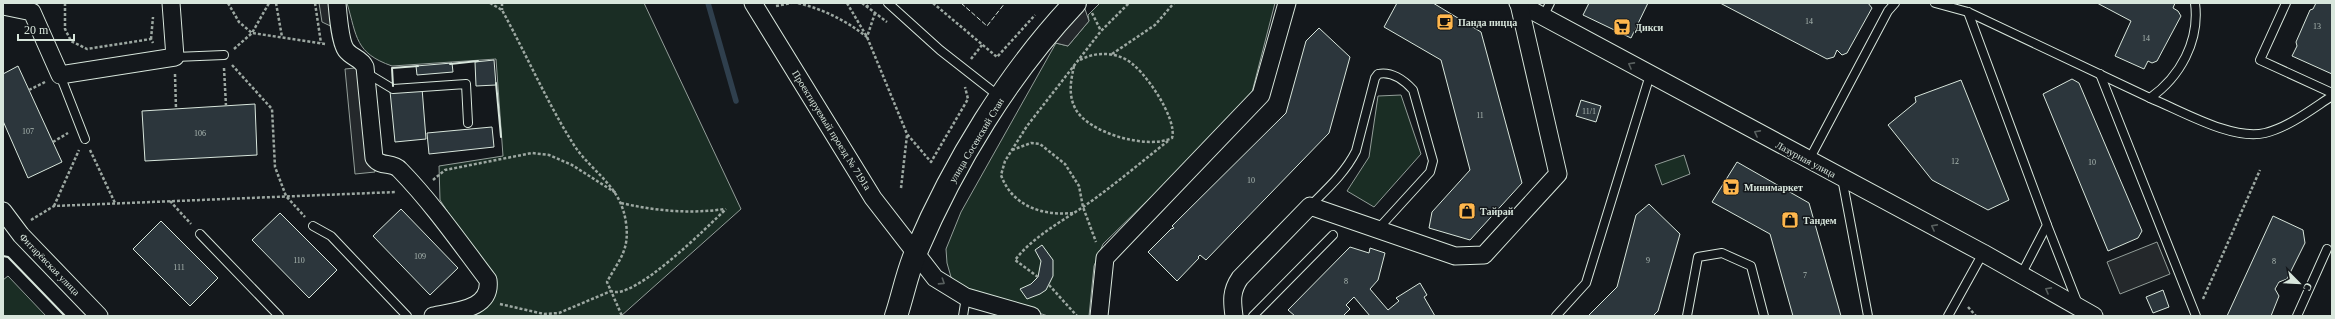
<svg xmlns="http://www.w3.org/2000/svg" width="2335" height="319" viewBox="0 0 2335 319" font-family="Georgia,serif">
<style>
.green{fill:#1a2d24;stroke:#939e99}
.parking{fill:#24282b;stroke:#939e99}
.lines{fill:none;stroke-linecap:round;stroke-linejoin:round}
.stream{stroke:#2f3f4d;stroke-width:5.5}
.building{fill:#2c363c;stroke:#d8e6dc}
.lane-casing{stroke:#d8e6dc;stroke-width:10}
.street-casing{stroke:#d8e6dc;stroke-width:19}
.secondary-casing{stroke:#d8e6dc;stroke-width:24}
.path{stroke:#9da8a2;stroke-width:2.5;stroke-dasharray:3 2;stroke-linecap:butt}
.lane{stroke:#14181c;stroke-width:8}
.street{stroke:#14181c;stroke-width:17}
.secondary{stroke:#14181c;stroke-width:22}
.fence{stroke:#d8e6dc;stroke-width:1;stroke-dasharray:5 2;stroke-linecap:butt}
.wall{stroke:#d8e6dc;stroke-width:2}
.oneway{stroke:#59605f}
.labels{text-anchor:middle;stroke-width:3;stroke-linejoin:round;paint-order:stroke}
.number-label{font-size:8px;fill:#adbab4}
.poi-label{font-size:10px;font-weight:bold;fill:#d8e6dc;stroke:#14181c;text-anchor:start}
.street-label{font-size:10px;fill:#d8e6dc;stroke:#14181c}
</style>
<rect width="100%" height="100%" fill="#14181c"/>
<g class="green">
<path d="M347,3H644L741,209L621,316H467L492,280L440,200L439,166L503,156L496,59L392,66C355,53 357,37 347,3Z"/>
<polygon points="1100,3 1275,3 1250,100 1103,244 1094,266 1089,316 1048,316 961,288 951,277 947,263 946,249 961,212 1056,43 1068,46 1089,21 1088,15"/>
<polygon points="1401,95 1421,154 1374,207 1347,191 1369,157 1378,96"/>
<polygon points="1684,155 1690,174 1662,185 1655,165"/>
<polygon points="8,276 46,316 3,316 3,280"/>
</g>
<g class="parking">
<polygon points="319,3 337,3 341,31 322,22"/>
<polygon points="1083,3 1089,21 1068,46 1043,40"/>
<polygon points="365,67 375,172 355,174 345,69"/>
<polygon points="2157,242 2170,274 2120,294 2107,262"/>
</g>
<g class="lines">
<polyline class="stream" points="708,3 736,101"/>
</g>
<g class="building">
<polygon points="1397,3 1433,3 1481,32 1522,183 1470,240 1429,228 1432,212 1470,170 1441,60 1384,27"/>
<polygon points="1589,3 1648,3 1631,38 1583,15"/>
<polygon points="1720,3 1868,3 1872,8 1847,53 1842,55 1837,50 1834,57 1827,59"/>
<polygon points="2097,3 2175,3 2173,8 2178,11 2181,16 2157,61 2152,63 2148,61 2144,69 2115,56 2131,21"/>
<polygon points="2316,3 2332,3 2332,74 2292,56 2297,46 2296,42 2310,10 2313,9"/>
<polygon points="1319,28 1350,57 1329,133 1206,260 1200,255 1198,257 1199,258 1177,281 1148,252 1171,229 1174,228 1172,226 1286,113 1306,41"/>
<polygon points="494,60 496,85 476,86 475,62"/>
<polygon points="452,63 453,72 417,75 416,66"/>
<polygon points="18,66 62,162 28,178 3,121 3,74"/>
<polygon points="2072,79 2079,83 2142,231 2138,238 2108,251 2043,94"/>
<polygon points="1961,80 2009,200 1988,210 1932,180 1888,125 1916,102 1915,97"/>
<polygon points="422,88 426,139 395,142 390,91"/>
<polygon points="1581,100 1601,106 1596,122 1576,116"/>
<polygon points="255,104 257,155 145,161 142,111"/>
<polygon points="492,127 494,147 429,154 427,133"/>
<polygon points="1737,162 1809,203 1841,316 1793,316 1770,234 1712,202"/>
<polygon points="1649,204 1680,234 1658,311 1653,316 1588,316 1617,287 1636,215"/>
<polygon points="401,209 458,268 430,295 373,236"/>
<polygon points="280,213 337,270 309,298 252,240"/>
<polygon points="2273,216 2303,230 2305,243 2287,279 2279,282 2275,289 2279,296 2271,316 2227,316"/>
<polygon points="161,221 218,278 190,306 133,249"/>
<polygon points="1042,245 1053,260 1053,276 1046,290 1040,294 1027,299 1020,289 1031,284 1038,277 1041,261 1035,250"/>
<polygon points="1350,247 1369,253 1370,248 1385,253 1378,280 1370,289 1388,310 1399,301 1396,298 1420,283 1427,295 1424,297 1435,316 1370,316 1354,297 1346,305 1350,309 1343,316 1295,316 1288,310"/>
<polygon points="2163,290 2169,307 2153,313 2146,297"/>
</g>
<g class="lines">
<g class="lane-casing">
<g id="lane">
<polyline points="888,3 940,50 1000,97"/>
<path d="M1935,3L1968,12L2150,98C2180,77 2200,41 2195,3"/>
<polyline points="2286,3 2260,60 2332,93"/>
<polyline points="1968,12 2047,225 2021,275"/>
<polyline points="1543,17 1550,3"/>
<polyline points="175,57 224,55"/>
<polyline points="365,72 393,89 466,84 468,123"/>
<polyline points="2100,74 2196,316"/>
<polyline points="60,75 85,139"/>
<path d="M2150,98C2180,110 2232,141 2265,133C2289,127 2312,109 2332,96"/>
<polyline points="1809,160 1888,11 1895,3"/>
<polyline points="1842,178 1868,316"/>
<path d="M1310,206C1327,189 1345,173 1356,151L1375,78L1378,74C1391,71 1404,80 1413,90L1433,161L1430,172L1378,229"/>
<polyline points="2047,225 2078,304"/>
<polyline points="313,226 331,236 407,316"/>
<polyline points="200,234 279,316"/>
<polyline points="963,316 966,297"/>
<polyline points="1253,316 1333,235"/>
<polyline points="1556,316 1586,283 1650,75"/>
<polyline points="1687,316 1698,257 1722,253 1751,266 1764,316"/>
<polyline points="1948,316 1983,253"/>
<polyline points="2297,316 2327,249"/>
</g>
</g>
<g class="street-casing">
<g id="street">
<path d="M337,3C338,14 340,42 346,50C352,58 361,58 365,67L374,158C381,168 392,161 400,170C433,204 460,243 488,280C492,310 454,311 433,316"/>
<polyline points="753,3 873,198 935,278 966,297 1032,316"/>
<polyline points="1518,3 1983,253 2094,316"/>
<polyline points="3,6 32,12 60,75 175,57 171,3"/>
<polyline points="3,211 21,235 99,316"/>
<polyline points="1099,316 1105,258 1261,95 1287,3"/>
<path d="M1234,316C1232,301 1231,291 1240,278L1310,206L1455,256L1484,255L1558,174L1519,4"/>
</g>
</g>
<g class="secondary-casing">
<path id="secondary" d="M896,316C903,295 907,273 916,252C954,163 1008,74 1075,3"/>
</g>
<g class="path">
<polyline points="65,3 65,29 71,41 87,49 151,39 153,43"/>
<polyline points="228,3 239,22 252,33 269,3"/>
<polyline points="276,3 282,37"/>
<polyline points="315,3 321,43"/>
<path d="M490,3L502,10C526,54 546,100 572,142C591,173 621,184 626,223C630,251 618,261 607,282L611,291C633,302 709,225 726,209"/>
<polyline points="502,3 502,10"/>
<path d="M798,3C825,10 845,20 867,37L875,13"/>
<polyline points="847,3 867,37 907,134 931,162 968,99 965,87"/>
<polyline points="862,3 887,22"/>
<polyline points="933,3 997,57 1035,15"/>
<polyline points="776,6 791,3"/>
<polyline points="866,7 871,3"/>
<polyline points="1092,13 1101,31"/>
<polyline points="151,39 153,17"/>
<polyline points="234,49 252,33 325,44"/>
<polyline points="1112,54 1155,25 1174,3"/>
<polyline points="971,59 982,45"/>
<polyline points="232,65 272,109 275,167 286,196 305,217"/>
<path d="M1074,66C1071,80 1068,94 1075,108C1087,133 1148,150 1172,138C1178,119 1143,67 1125,59C1109,51 1092,53 1078,61"/>
<polyline points="224,68 226,106"/>
<polyline points="175,74 176,109"/>
<polyline points="29,90 45,82"/>
<polyline points="53,142 68,133"/>
<polyline points="90,150 115,203"/>
<polyline points="1012,150 1031,143 1040,144 1065,164 1079,186 1083,207 1096,242"/>
<polyline points="433,180 445,170 532,153 549,155 572,165 616,193"/>
<polyline points="901,188 907,135"/>
<polyline points="170,201 191,224"/>
<path d="M621,203C656,211 690,214 725,209"/>
<polyline points="54,206 79,150"/>
<path d="M1073,213C1042,216 1012,206 1001,175L1005,161L1027,126L1101,31L1129,3"/>
<polyline points="31,220 54,206 396,192"/>
<path d="M1038,277L1015,260C1033,237 1059,223 1083,207C1112,187 1140,163 1168,141"/>
<polyline points="1049,285 1077,316"/>
<polyline points="2203,299 2260,170"/>
<polyline points="500,304 544,314 559,313 611,291 622,316"/>
<polyline points="1968,307 1976,316"/>
</g>
<use href="#lane" class="lane"/>
<use href="#street" class="street"/>
<use href="#secondary" class="secondary"/>
<polyline class="fence" points="961,3 987,26 1005,3"/>
<g class="wall">
<polyline points="450,64 478,61"/>
<polyline points="496,83 501,137"/>
<polyline points="393,86 392,68 418,66"/>
<polyline points="3,256 8,257 65,316"/>
</g>
</g>
<defs><path id="oneway-chevron" d="M-2-3.5L2.5 0L-2 3.5" fill="none" stroke-width="1.6" stroke-linecap="round" stroke-linejoin="round"/></defs>
<g class="oneway">
<use href="#oneway-chevron" transform="translate(1631 65) rotate(-151)"/>
<use href="#oneway-chevron" transform="translate(1757 133) rotate(-152)"/>
<use href="#oneway-chevron" transform="translate(1934 227) rotate(-152)"/>
<use href="#oneway-chevron" transform="translate(942 282) rotate(33)"/>
<use href="#oneway-chevron" transform="translate(2048 290) rotate(-151)"/>
</g>
<defs>
<g id="cafe-square" transform="scale(0.9)"><rect x="-9" y="-9" width="18" height="18" rx="4" fill="#ffb74d" stroke="#14181c"/><path d="M-5.5-4.5H6V0H3Q3 3.5 0 3.5H-2.5Q-5.5 3.5-5.5 0ZM3-3.2v2h1.7v-2ZM-6 4.5H4V6H-6Z" fill="#111"/></g>
<g id="supermarket-square" transform="scale(0.9)"><rect x="-9" y="-9" width="18" height="18" rx="4" fill="#ffb74d" stroke="#14181c"/><path d="M-6-5.5h2.5l.6 2H6L4.5 2H-2.5L-4.4-4H-6ZM-1.5 3.2a1.3 1.3 0 1 0 .1 0ZM3 3.2a1.3 1.3 0 1 0 .1 0Z" fill="#111"/></g>
<g id="shop-square" transform="scale(0.9)"><rect x="-9" y="-9" width="18" height="18" rx="4" fill="#ffb74d" stroke="#14181c"/><path d="M-5-2.5h2.3a2.7 3.5 0 0 1 5.4 0H5L5.5 6h-11ZM-1.5-2.5h3a1.5 2.3 0 0 0-3 0Z" fill="#111"/></g>
</defs>
<g fill-rule="evenodd">
<use href="#cafe-square" x="1445" y="22"/>
<use href="#supermarket-square" x="1622" y="27"/>
<use href="#supermarket-square" x="1731" y="187"/>
<use href="#shop-square" x="1467" y="211"/>
<use href="#shop-square" x="1790" y="220"/>
</g>
<g class="labels">
<g class="number-label">
<text x="1809" y="24">14</text>
<text x="2317" y="29">13</text>
<text x="2146" y="41">14</text>
<text x="1589" y="114">11/1</text>
<text x="1480" y="118">11</text>
<text x="28" y="134">107</text>
<text x="200" y="136">106</text>
<text x="1955" y="164">12</text>
<text x="2092" y="165">10</text>
<text x="1251" y="183">10</text>
<text x="420" y="259">109</text>
<text x="299" y="263">110</text>
<text x="1648" y="263">9</text>
<text x="2274" y="264">8</text>
<text x="179" y="270">111</text>
<text x="1805" y="278">7</text>
<text x="1346" y="284">8</text>
</g>
<g class="poi-label">
<text x="1458" y="26">Панда пицца</text>
<text x="1635" y="31">Дикси</text>
<text x="1744" y="191">Минимаркет</text>
<text x="1480" y="215">Тайрай</text>
<text x="1803" y="224">Тандем</text>
</g>
<g class="street-label">
<text transform="translate(832 130) rotate(58)" y="4">Проектируемый проезд № 7191а</text>
<text transform="translate(976 140) rotate(-59)" y="4">улица Сосенский Стан</text>
<text transform="translate(1806 159) rotate(28)" y="4">Лазурная улица</text>
<text transform="translate(50 264) rotate(46)" y="4">Фитарёвская улица</text>
</g>
</g>
<rect width="2335" height="319" fill="none" stroke="#d8e6dc" stroke-width="8"/>
<g transform="translate(2299 283) rotate(114)" stroke="#14181c" stroke-width="3" paint-order="stroke">
<path d="M0-3L7 15L0 10L-7 15Z" fill="#d8e6dc"/>
<text y="-6" font-size="11" font-weight="bold" text-anchor="middle" fill="#d8e6dc">С</text>
</g>
<path d="M18 34v6h56v-6" fill="none" stroke="#d8e6dc" stroke-width="2"/>
<text x="24" y="34" font-size="12" fill="#d8e6dc" stroke="#14181c" stroke-width="3" paint-order="stroke">20 m</text>
</svg>
